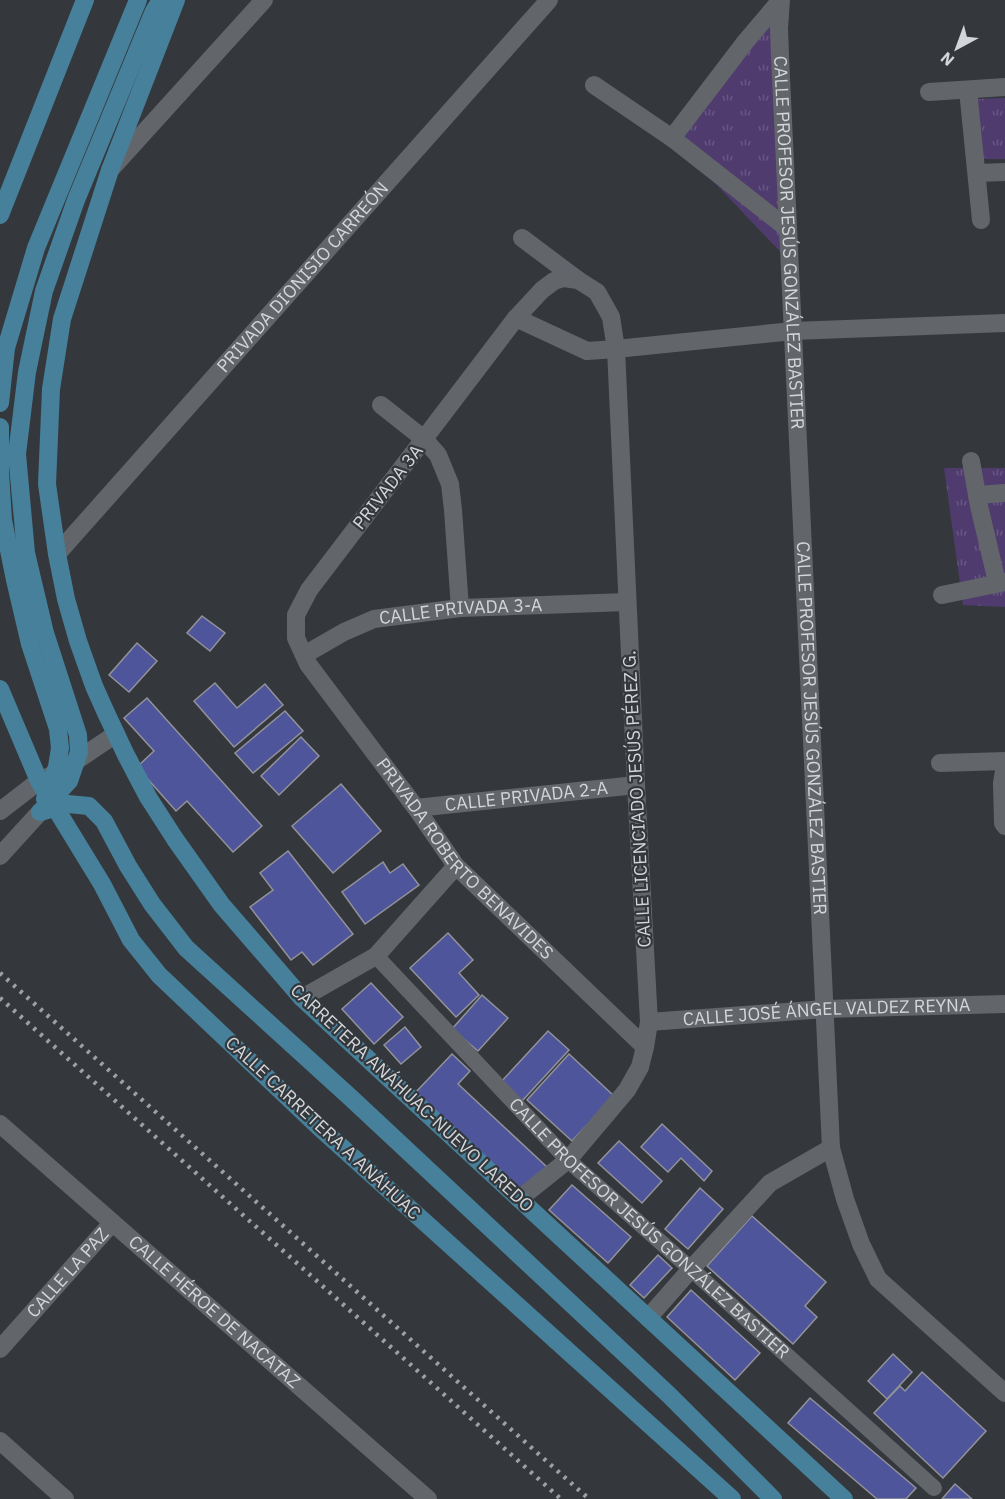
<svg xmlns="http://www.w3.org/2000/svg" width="1005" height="1499" viewBox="0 0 1005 1499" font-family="'IBM Plex Sans',sans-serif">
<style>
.park{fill:url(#park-tufts)}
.building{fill:#4f559a;stroke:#929399;stroke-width:1.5}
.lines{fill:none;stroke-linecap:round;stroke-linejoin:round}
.lane{stroke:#62666b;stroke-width:16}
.street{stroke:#62666b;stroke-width:18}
.secondary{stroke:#62666b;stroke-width:18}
.primary{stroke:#46809a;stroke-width:18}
.rail{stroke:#9da1a3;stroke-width:4.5;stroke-dasharray:3 6;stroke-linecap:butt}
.labels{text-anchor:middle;stroke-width:4.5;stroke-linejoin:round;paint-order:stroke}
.street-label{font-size:18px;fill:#d3d6d8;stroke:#34383c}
</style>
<defs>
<pattern id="park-tufts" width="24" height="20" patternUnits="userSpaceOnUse" patternTransform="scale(1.5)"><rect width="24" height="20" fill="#503b6e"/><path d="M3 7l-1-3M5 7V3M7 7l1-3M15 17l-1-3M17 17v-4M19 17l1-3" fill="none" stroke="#685782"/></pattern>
</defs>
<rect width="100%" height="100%" fill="#34383c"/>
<g class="park">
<polygon points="780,1 790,262 672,138"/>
<polygon points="1005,98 1005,159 980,159 978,99"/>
<polygon points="944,468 1005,468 1005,607 963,605"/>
</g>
<g class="building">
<polygon points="202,616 225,633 210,651 187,633"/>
<polygon points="137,643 157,661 129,692 109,675"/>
<polygon points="215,683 237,708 265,684 283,705 234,747 194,701"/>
<polygon points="147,698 262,826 233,852 187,801 176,811 137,767 154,751 124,718"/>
<polygon points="285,711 303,731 253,773 235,753"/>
<polygon points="301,737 319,756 279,795 261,776"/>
<polygon points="341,784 381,831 333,873 292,826"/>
<polygon points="288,851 353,934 313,965 302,952 291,960 250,907 273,890 260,873"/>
<polygon points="383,862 390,873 403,864 419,885 365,924 342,892"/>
<polygon points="448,933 473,960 459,973 479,995 456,1017 410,968"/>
<polygon points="371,983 403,1017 374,1044 342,1009"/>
<polygon points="482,995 508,1018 478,1051 452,1029"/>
<polygon points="405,1027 421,1047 401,1064 384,1045"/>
<polygon points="548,1031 569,1050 522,1101 501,1082"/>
<polygon points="452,1054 470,1071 458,1084 547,1167 523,1193 415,1093"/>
<polygon points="569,1054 614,1096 572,1141 527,1100"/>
<polygon points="662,1124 712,1171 704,1181 681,1158 668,1172 641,1147"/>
<polygon points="619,1141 662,1181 642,1203 598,1163"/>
<polygon points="572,1185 631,1237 608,1263 549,1210"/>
<polygon points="700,1188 723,1209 688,1249 665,1229"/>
<polygon points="752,1216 826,1282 805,1306 817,1317 793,1344 707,1266"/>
<polygon points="658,1255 672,1268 644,1298 630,1285"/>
<polygon points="691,1290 760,1353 735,1380 667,1317"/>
<polygon points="893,1354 912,1372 887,1399 868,1381"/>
<polygon points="922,1372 986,1431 943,1478 874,1413 900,1386 905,1391"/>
<polygon points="810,1398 916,1488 906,1499 877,1499 788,1423"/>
<polygon points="955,1484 972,1499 942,1499"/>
</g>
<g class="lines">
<path class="lane" id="s1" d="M376,956L568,1160L691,1269L934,1488"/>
<g class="street">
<path id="s2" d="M781,0L779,28L780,56L831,1148L845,1199L861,1244L878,1279L1005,1393"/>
<polyline points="594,85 672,138 788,229"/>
<polyline points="968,90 981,220"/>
<polyline points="929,92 1005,87"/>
<polyline points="672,138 746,41 780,1"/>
<polyline points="110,170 264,0"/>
<polyline points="977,173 1005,172"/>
<polyline points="522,238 578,280"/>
<polyline points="516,318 587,351 616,349 793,331 1005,323"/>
<polyline points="381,405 424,439 438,455 450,484 453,510 460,608"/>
<polyline points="971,461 979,506 997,582"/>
<polyline points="977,495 1005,493"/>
<path id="s3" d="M57,554L549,0"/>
<polyline points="942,595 1005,582"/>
<path id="s4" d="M304,655L344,632L374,619L460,608L627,602"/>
<polyline points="940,763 1005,761"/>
<polyline points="1005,765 1002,783 1003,823 1005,826"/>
<path id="s5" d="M416,808L636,785"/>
<polyline points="0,811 39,781 61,771 116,734"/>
<polyline points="302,998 376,956 456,866"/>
<path id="s6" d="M649,1022L825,1009L1005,1004"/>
<path id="s7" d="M0,1124L428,1499"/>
<path id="s8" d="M519,1199L568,1160L627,1090L640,1067L645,1047L649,1022L636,785L616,349L611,317L597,292L578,280L564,278L554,281L542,290L516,318L309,590L296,615V638L308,664L416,808L456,866L645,1047"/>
<polyline points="648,1318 691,1269 770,1183 831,1148"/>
<path id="s9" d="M0,1349L112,1223"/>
<polyline points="0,1441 65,1499"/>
</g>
<polyline class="secondary" points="0,856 40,812"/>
<g class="primary">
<polyline points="176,0 110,170 62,319 51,389 47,484 57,554 66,599 78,641 94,686 107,715 126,755 148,797 175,839 221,904 302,998 844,1499"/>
<polyline points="0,215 85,0"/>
<polyline points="0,403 6,348 36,248 138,0"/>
<polyline points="0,427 0,472 3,520 15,580 30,644 58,729 60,748 57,767 45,799"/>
<polyline points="0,689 39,781 102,884 131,940 159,975 318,1126 732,1499"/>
<polyline points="43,809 69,781 79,752 78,735 45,633 26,553 17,454 27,372 44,291 76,200 154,11 161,0"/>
<polyline points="40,812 68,804 89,806 104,821 128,866 152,904 186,948 351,1098 669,1395 773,1499"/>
</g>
<g class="rail">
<polyline points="0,973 589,1499"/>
<polyline points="0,998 561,1499"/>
</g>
</g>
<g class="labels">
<g class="street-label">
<text dy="6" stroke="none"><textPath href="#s2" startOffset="243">CALLE PROFESOR JESÚS GONZÁLEZ BASTIER</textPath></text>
<text dy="6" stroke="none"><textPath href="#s3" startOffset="370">PRIVADA DIONISIO CARREÓN</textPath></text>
<text transform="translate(388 487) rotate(-52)" y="6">PRIVADA 3A</text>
<text dy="6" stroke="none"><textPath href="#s4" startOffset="166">CALLE PRIVADA 3-A</textPath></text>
<text dy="6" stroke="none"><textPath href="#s2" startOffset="729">CALLE PROFESOR JESÚS GONZÁLEZ BASTIER</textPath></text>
<text dy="6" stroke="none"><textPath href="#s5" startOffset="111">CALLE PRIVADA 2-A</textPath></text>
<text transform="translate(637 799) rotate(-93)" y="6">CALLE LICENCIADO JESÚS PÉREZ G.</text>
<text dy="6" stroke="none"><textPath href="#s8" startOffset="1734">PRIVADA ROBERTO BENAVIDES</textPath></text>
<text dy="6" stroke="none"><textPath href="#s6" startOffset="178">CALLE JOSÉ ÁNGEL VALDEZ REYNA</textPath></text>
<text transform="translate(412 1098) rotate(43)" y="6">CARRETERA ANÁHUAC-NUEVO LAREDO</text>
<text transform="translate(323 1128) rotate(43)" y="6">CALLE CARRETERA A ANÁHUAC</text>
<text dy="6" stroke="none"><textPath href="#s1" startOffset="386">CALLE PROFESOR JESÚS GONZÁLEZ BASTIER</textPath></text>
<text dy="6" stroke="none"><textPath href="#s9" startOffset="102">CALLE LA PAZ</textPath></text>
<text dy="6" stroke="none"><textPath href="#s7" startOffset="285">CALLE HÉROE DE NACATAZ</textPath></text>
</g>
</g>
<g transform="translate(957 48) rotate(221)" stroke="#34383c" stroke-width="4.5" paint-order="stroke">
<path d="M0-4.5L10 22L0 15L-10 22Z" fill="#d3d6d8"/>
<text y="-9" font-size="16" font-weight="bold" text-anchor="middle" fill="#d3d6d8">N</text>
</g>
</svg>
